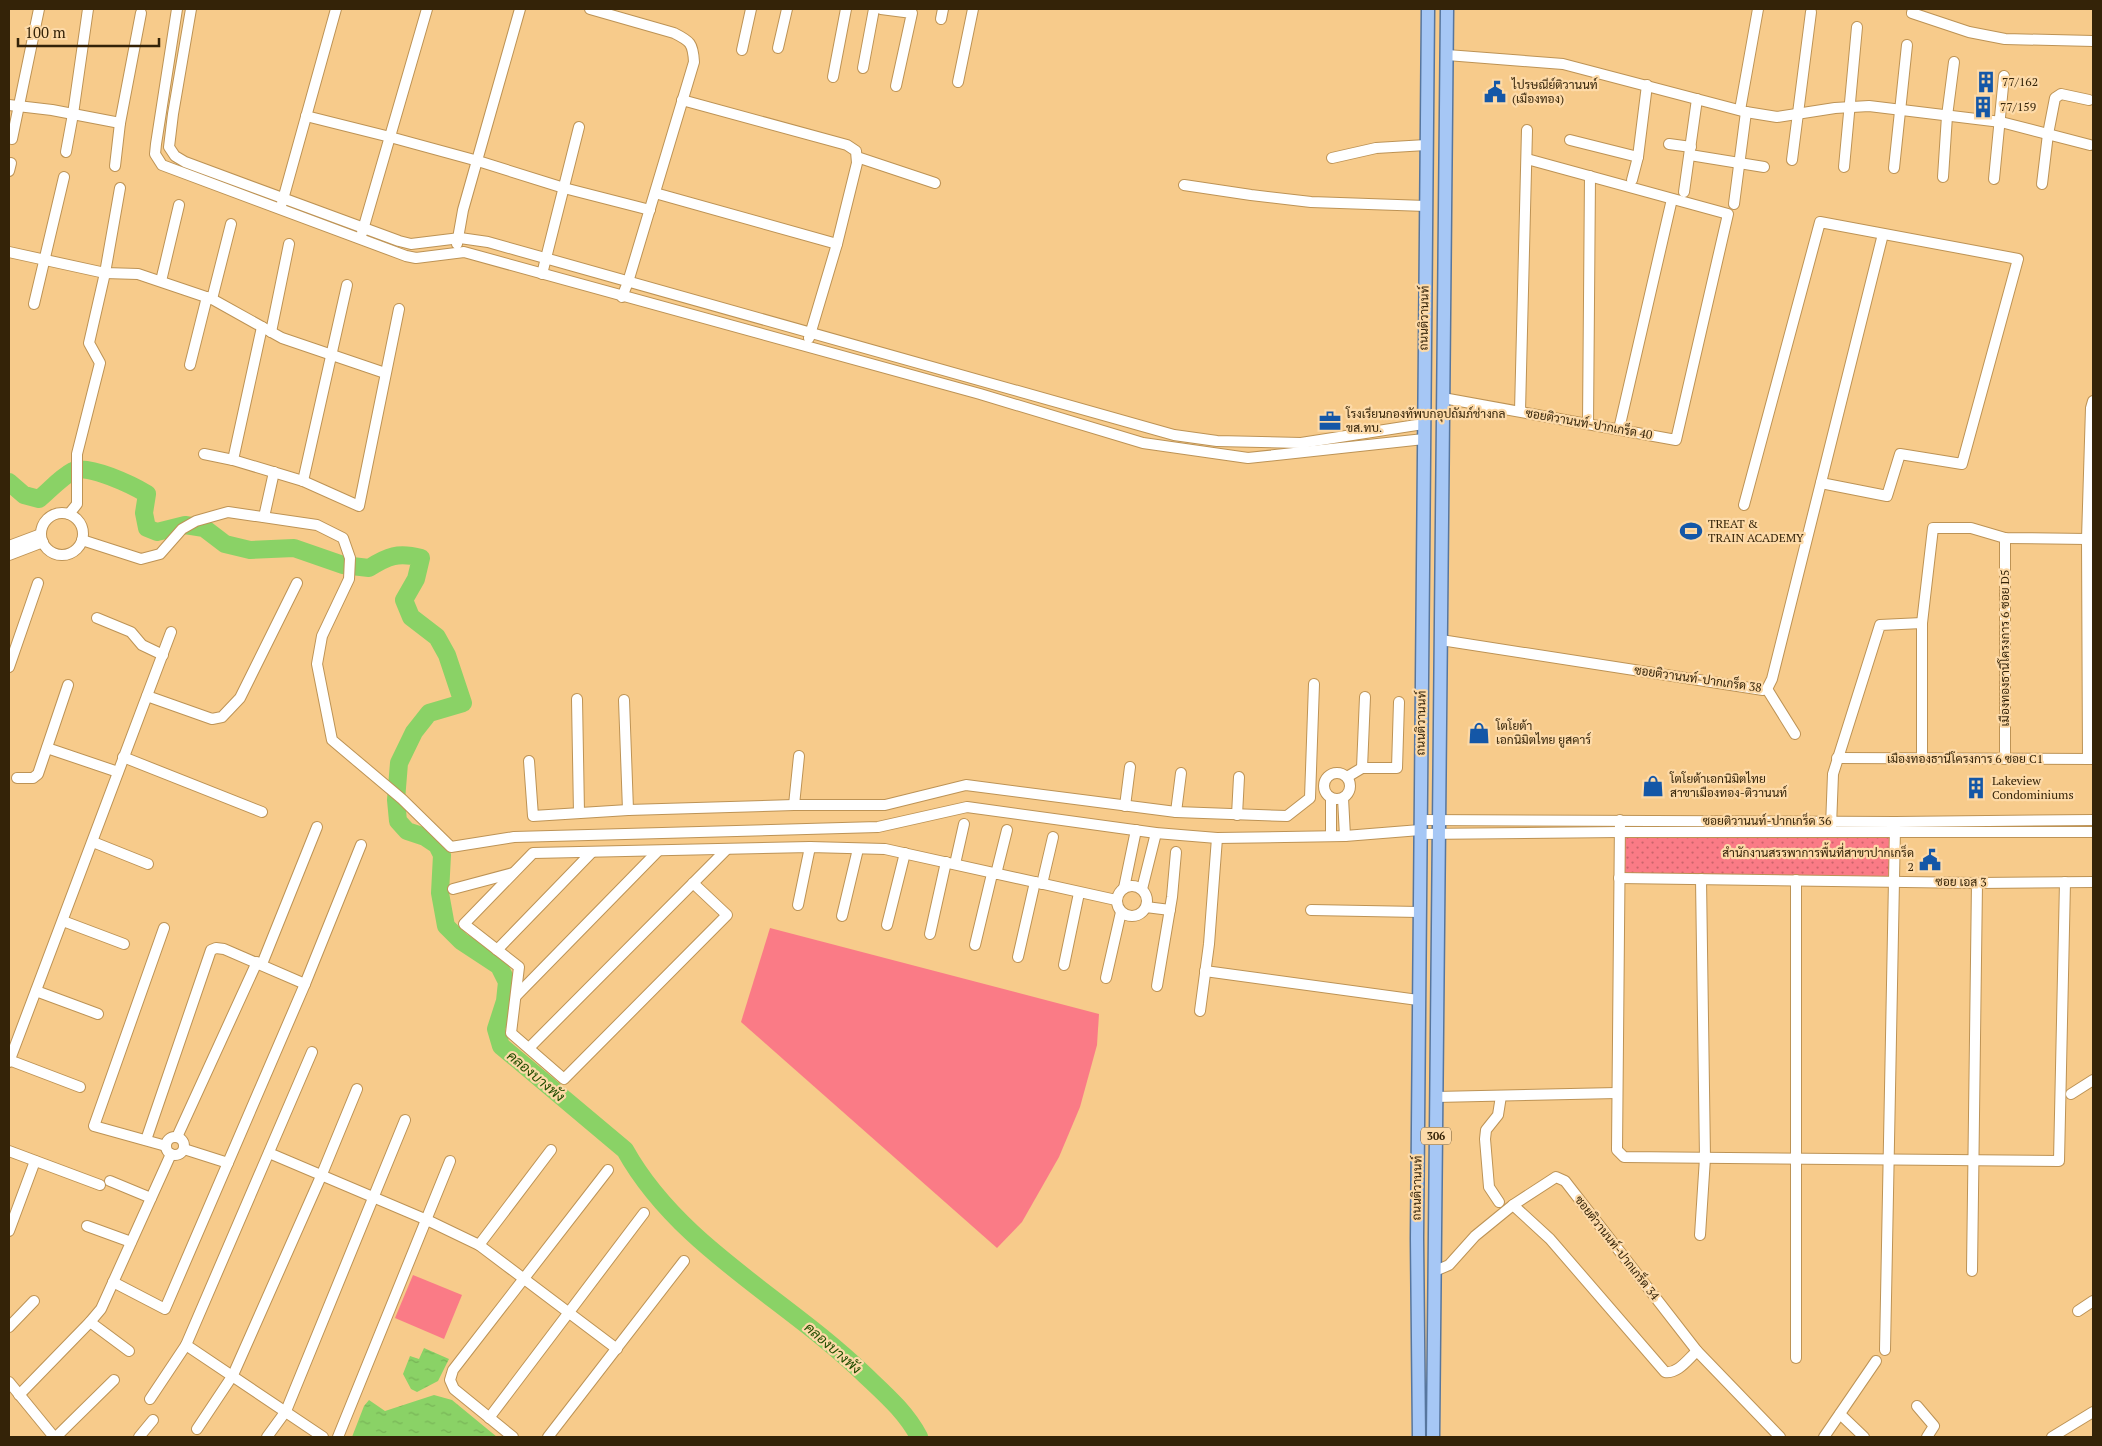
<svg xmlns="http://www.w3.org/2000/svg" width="2102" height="1446" viewBox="0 0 2102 1446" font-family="'PT Serif',Sarabun,serif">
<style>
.green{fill:#fa7b86}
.garden{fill:url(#garden-dots)}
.water{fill:url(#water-ripples)}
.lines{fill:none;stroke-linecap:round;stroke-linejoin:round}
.river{stroke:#8ad266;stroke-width:18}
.minor-casing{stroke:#bd9355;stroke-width:12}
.major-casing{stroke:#57769e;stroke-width:15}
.minor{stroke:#fff;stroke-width:10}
.major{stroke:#a6c7f5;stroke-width:12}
.labels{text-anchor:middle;stroke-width:4.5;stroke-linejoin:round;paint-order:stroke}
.shield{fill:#fddaa8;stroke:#705a38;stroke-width:1}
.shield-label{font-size:11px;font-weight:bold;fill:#342308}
.poi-label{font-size:12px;fill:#342308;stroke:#fddaa8;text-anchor:start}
.street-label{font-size:12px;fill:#342308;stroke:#fddaa8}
.water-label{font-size:14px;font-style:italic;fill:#204d00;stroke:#fddaa8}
</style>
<defs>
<pattern id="garden-dots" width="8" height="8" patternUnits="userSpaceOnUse" patternTransform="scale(1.25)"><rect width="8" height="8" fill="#fa7b86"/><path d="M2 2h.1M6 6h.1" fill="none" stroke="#cb646c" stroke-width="1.8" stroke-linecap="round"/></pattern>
<pattern id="water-ripples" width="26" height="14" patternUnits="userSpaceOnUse" patternTransform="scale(1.25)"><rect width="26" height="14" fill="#8ad266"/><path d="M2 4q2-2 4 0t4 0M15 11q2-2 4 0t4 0" fill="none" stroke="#78b457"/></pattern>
</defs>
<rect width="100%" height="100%" fill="#f7cb8b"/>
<g class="green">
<polygon points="770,928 1099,1014 1097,1045 1080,1107 1059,1157 1022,1222 997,1248 741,1022"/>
<polygon points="413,1275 462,1295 444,1339 395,1318"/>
</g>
<polygon class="garden" points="1620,837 1894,838 1893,881 1619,878"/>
<g class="water">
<polygon points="424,1348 449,1359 438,1381 417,1392 411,1389 403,1374 410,1356 419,1359"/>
<polygon points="434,1395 452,1400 497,1437 352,1437 364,1406 369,1400 385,1411"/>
</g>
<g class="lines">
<path class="river" d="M9,482L24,495L39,499C50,490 60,478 73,471C87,463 134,486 147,494L144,513L147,528L157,532L185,525L204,528L225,544L250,550L294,548L343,565L369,568C388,556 398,552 421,558L416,579L404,600L411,617L437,637L447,655L463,703L429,713L414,732L399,763L396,800L398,821L407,831L425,837L437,845L442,855L440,893L446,926L461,941L499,966L507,982L505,1001L496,1029L501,1046L625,1150C679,1247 787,1299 865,1375C885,1394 906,1412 919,1437"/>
<g class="minor-casing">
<g id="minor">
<polyline points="177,9 156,144 155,154 162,165 406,256 416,258 464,252 980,394 1143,443 1248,458 1424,439"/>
<polyline points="191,9 173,114 169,147 175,156 185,162 399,241 411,244 460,238 488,242 1174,435 1217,441 1301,443 1423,424"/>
<path d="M590,9L674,33C690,41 693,43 694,62L628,282L622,297"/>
<polyline points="881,9 912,13 896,86"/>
<polyline points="1913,9 1912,13 1969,32 2005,39 2093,41"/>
<polyline points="941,19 943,9"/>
<polyline points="778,48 787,9"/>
<polyline points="742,50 751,9"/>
<polyline points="1447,55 1563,64 1746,112 1777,117 1835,108 1869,106 2001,122 2090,145"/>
<polyline points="863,68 874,9"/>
<polyline points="833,77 846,9"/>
<polyline points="958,82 973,9"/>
<polyline points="682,100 847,145 856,151 857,163 837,244 809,338"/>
<polyline points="9,105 52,110 120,123"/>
<polyline points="1740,110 1758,9"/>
<polyline points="306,116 390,137 478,161 564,188 650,210"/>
<polyline points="12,139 39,9"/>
<polyline points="1570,140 1638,157"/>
<polyline points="1669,144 1691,147"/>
<polyline points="66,152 73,114 88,9"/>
<polyline points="1690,155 1764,167"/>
<polyline points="857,157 935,183"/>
<polyline points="1332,158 1376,148 1426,145"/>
<polyline points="1792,160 1811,12"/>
<polyline points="115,166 120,123 141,13"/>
<polyline points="1844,167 1857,27"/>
<polyline points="1894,168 1907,45"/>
<polyline points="9,171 11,163"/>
<polyline points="1943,177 1947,116 1954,62"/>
<polyline points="1994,179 2004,76"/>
<polyline points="1632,180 1638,157 1647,85"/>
<polyline points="2042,184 2048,134 2055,98 2061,94 2089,100"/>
<polyline points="1184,185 1251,195 1311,202 1426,206"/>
<polyline points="1684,192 1697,99"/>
<polyline points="655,193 837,244"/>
<polyline points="282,203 336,9"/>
<polyline points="1734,204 1746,112"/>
<polyline points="362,233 427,9"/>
<polyline points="457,244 463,210 520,9"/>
<polyline points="9,252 105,273 138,274 212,299 282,338 385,373"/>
<polyline points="542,274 579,127"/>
<polyline points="161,281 179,205"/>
<polyline points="212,299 231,224"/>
<polyline points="34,304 64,177"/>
<polyline points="262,327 233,460 303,481 359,506 399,309"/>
<polyline points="271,332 289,244"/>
<polyline points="190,365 207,297"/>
<polyline points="1443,398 1676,440 1728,214 1527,159"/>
<polyline points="1520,411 1527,130"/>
<polyline points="1588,424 1590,176"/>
<polyline points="1619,429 1672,199"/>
<polyline points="204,454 233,460"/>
<polyline points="303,481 347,285"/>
<polyline points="1744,505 1820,222 2018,259 1962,464 1900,454 1887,496 1821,483"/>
<circle cx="62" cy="534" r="21"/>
<polyline points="69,514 77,504 77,454 100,363 89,343 105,273 120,188"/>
<polyline points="264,517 274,472"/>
<polyline points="2005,538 2005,759"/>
<polyline points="82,540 141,559 160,554 182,529 196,521 228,512 317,525 343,538 350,558 349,579 322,636 317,664 332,740 402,799 451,847 514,837 878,827 967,807 1156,833 1217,838 1345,836 1420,830"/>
<polyline points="9,546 41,534"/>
<polyline points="9,555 43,542"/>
<polyline points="97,618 131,632 142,645 163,655"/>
<polyline points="1441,640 1763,690 1767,689 1772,679 1883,234"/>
<polyline points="9,667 38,583"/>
<polyline points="1767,689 1795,734"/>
<polyline points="147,696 212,719 222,717 240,698 297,583"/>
<polyline points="577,699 579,813"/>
<polyline points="624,700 628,810"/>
<polyline points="47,748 118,772"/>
<polyline points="123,757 262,812"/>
<polyline points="1837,758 2093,759"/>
<polyline points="1922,758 1922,623 1933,528 1971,528 2005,538 2087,539"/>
<polyline points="2088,759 2087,539 2091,408 2093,401"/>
<polyline points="529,761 533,816 628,810 794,805 885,805 966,785 1176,812 1287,816 1310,798 1314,684"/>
<polyline points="1362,768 1365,697"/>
<circle cx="1337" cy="786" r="13"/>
<polyline points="1347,777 1362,768 1397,768 1399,702"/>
<polyline points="17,778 33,778 38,774 68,685"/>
<polyline points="1331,798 1331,835"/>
<polyline points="1343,798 1345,836"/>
<polyline points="794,805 799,756"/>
<polyline points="1125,806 1130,767"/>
<polyline points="1176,812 1181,773"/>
<polyline points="1237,815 1239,777"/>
<polyline points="1420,820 1895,822 2093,820"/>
<polyline points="1620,820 1617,1150 1624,1157 2059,1161 2065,882"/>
<polyline points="1831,826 1833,774 1880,625 1922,623"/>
<polyline points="1420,834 1620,832 2093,832"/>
<polyline points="93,842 148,864"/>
<polyline points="955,864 964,824"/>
<polyline points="996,874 1007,830"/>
<polyline points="1619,878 1977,883 2093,882"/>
<polyline points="693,883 727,915 564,1079 511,1033 519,967 464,924 533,853 810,847 885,849 1116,900"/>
<polyline points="1042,884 1053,837"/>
<circle cx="1132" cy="901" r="15"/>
<polyline points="1124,888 1136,830"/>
<polyline points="453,889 513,873"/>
<polyline points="1142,889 1156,833"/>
<polyline points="798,905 810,847"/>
<polyline points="1146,907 1170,910"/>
<polyline points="1311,910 1419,912"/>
<polyline points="842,916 858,849"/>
<polyline points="63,921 124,944"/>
<polyline points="887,925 905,853"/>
<polyline points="164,928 94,1126 166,1146"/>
<polyline points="930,934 946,862"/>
<polyline points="975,945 992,874"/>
<polyline points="497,950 592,852"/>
<polyline points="1018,957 1035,882"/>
<polyline points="262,964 317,827"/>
<polyline points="1064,965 1079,893"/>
<polyline points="1205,971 1418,1000"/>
<polyline points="1106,978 1121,912"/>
<polyline points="1157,986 1172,897 1176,852"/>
<polyline points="36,991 98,1014"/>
<polyline points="516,996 658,851"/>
<polyline points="1200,1011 1209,944 1217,838"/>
<polyline points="529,1048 726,850"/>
<polyline points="9,1060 80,1087"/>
<polyline points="9,1062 171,632"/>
<polyline points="2071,1094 2093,1080"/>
<polyline points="1436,1097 1617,1093"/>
<polyline points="177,1137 257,962"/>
<circle cx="175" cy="1146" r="9"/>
<polyline points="146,1140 211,950 216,948 224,949 305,984"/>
<polyline points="184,1149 228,1163"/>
<polyline points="9,1151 100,1185"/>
<polyline points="269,1153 427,1220 479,1245 617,1349"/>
<polyline points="110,1181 151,1198"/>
<polyline points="1499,1202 1489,1187 1485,1139 1486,1130 1498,1115 1501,1096"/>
<path d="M1513,1205L1550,1239L1665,1372C1678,1374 1688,1359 1697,1351"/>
<polyline points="87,1226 131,1242"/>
<polyline points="9,1231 35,1161"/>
<polyline points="1700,1235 1705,1158 1701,879"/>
<polyline points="479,1245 551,1150"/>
<polyline points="1435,1271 1449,1265 1475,1236 1513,1205 1556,1177 1565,1181 1697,1351 1780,1437"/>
<polyline points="1972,1271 1977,883"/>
<polyline points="113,1282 165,1309 305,984 361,845"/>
<polyline points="2078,1311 2093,1301"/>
<polyline points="90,1322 129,1351"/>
<polyline points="9,1327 34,1301"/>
<polyline points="186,1345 323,1437"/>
<polyline points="1885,1350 1895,828"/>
<polyline points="1796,1358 1796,880"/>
<polyline points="9,1382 54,1437"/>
<polyline points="19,1395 90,1322 101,1309 171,1154"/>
<polyline points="150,1399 186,1345 312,1052"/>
<polyline points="1917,1406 1934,1426 1927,1437"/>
<polyline points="1840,1414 1864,1437"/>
<polyline points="489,1418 644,1213"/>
<polyline points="197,1429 233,1375 322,1174 357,1089"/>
<polyline points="56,1437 114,1380"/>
<polyline points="139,1437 153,1420"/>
<polyline points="267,1437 286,1411 405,1120"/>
<polyline points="338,1437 450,1161"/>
<polyline points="513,1437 454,1389 450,1380 453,1370 608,1170"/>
<polyline points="548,1437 684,1261"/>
<polyline points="1824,1437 1876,1361"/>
<polyline points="2052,1437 2093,1412"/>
</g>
</g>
<g class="major-casing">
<g id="major">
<polyline points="1419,1437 1417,1238 1428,9"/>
<polyline points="1433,1437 1447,9"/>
</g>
</g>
<use href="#minor" class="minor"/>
<use href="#major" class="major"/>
</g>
<defs>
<g id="building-bare" transform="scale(1.725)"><path d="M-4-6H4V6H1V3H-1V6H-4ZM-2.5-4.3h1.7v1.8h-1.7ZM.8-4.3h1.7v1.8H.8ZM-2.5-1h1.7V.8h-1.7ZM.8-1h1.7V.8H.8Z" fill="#1457a7" stroke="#fddaa8" stroke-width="2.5" paint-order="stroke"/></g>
<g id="civic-bare" transform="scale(1.725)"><path d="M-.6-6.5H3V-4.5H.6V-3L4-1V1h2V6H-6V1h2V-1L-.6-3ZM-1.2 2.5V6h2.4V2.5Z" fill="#1457a7" stroke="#fddaa8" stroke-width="2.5" paint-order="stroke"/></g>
<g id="office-bare" transform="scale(1.725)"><path d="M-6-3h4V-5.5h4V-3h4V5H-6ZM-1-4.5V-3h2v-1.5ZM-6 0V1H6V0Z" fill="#1457a7" stroke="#fddaa8" stroke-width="2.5" paint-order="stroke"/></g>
<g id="stadium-bare" transform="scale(1.725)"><path d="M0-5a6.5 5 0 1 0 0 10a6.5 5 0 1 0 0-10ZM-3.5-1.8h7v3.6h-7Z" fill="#1457a7" stroke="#fddaa8" stroke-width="2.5" paint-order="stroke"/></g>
<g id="shop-bare" transform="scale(1.725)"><path d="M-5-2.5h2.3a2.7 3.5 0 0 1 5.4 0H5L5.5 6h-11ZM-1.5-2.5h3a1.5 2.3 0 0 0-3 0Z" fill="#1457a7" stroke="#fddaa8" stroke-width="2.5" paint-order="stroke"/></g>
</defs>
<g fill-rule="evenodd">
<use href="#building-bare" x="1986" y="82"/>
<use href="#civic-bare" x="1495" y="92"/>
<use href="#building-bare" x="1983" y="107"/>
<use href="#office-bare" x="1330" y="421"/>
<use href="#stadium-bare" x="1691" y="531"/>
<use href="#shop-bare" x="1479" y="733"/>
<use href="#shop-bare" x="1653" y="786"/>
<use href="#building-bare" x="1976" y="788"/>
<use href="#civic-bare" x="1930" y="860"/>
</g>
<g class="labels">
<rect class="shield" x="1421" y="1127.5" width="30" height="17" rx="4"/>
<g class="shield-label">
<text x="1436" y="1140">306</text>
</g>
<g class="poi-label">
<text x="2002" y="86">77/162</text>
<text x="1512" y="89">ไปรษณีย์ติวานนท์<tspan x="1512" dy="14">(เมืองทอง)</tspan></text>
<text x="2000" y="111">77/159</text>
<text x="1346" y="418">โรงเรียนกองทัพบกอุปถัมภ์ช่างกล<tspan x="1346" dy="14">ขส.ทบ.</tspan></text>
<text x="1708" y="528">TREAT &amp;<tspan x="1708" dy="14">TRAIN ACADEMY</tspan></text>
<text x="1496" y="730">โตโยต้า<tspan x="1496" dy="14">เอกนิมิตไทย ยูสคาร์</tspan></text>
<text x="1670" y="783">โตโยต้าเอกนิมิตไทย<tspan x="1670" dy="14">สาขาเมืองทอง-ติวานนท์</tspan></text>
<text x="1992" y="785">Lakeview<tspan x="1992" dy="14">Condominiums</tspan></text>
<text x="1914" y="857" text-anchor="end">สำนักงานสรรพาการพื้นที่สาขาปากเกร็ด<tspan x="1914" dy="14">2</tspan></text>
</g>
<g class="street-label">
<text transform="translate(1424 318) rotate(-89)" y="4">ถนนติวานนท์</text>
<text transform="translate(1589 424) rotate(10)" y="4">ซอยติวานนท์-ปากเกร็ด 40</text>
<text transform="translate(2005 648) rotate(-90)" y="4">เมืองทองธานีโครงการ 6 ซอย D5</text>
<text transform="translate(1698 679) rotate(8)" y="4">ซอยติวานนท์-ปากเกร็ด 38</text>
<text transform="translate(1421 723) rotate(-89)" y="4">ถนนติวานนท์</text>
<text x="1965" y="763">เมืองทองธานีโครงการ 6 ซอย C1</text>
<text x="1767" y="825">ซอยติวานนท์-ปากเกร็ด 36</text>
<text transform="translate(1961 882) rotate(1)" y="4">ซอย เอส 3</text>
<text transform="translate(1417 1188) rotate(-89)" y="4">ถนนติวานนท์</text>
<text transform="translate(1617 1248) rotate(52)" y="4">ซอยติวานนท์-ปากเกร็ด 34</text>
</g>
<g class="water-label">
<text transform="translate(536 1076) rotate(40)" y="5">คลองบางพัง</text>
<text transform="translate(833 1348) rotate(41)" y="5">คลองบางพัง</text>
</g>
</g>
<rect width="2102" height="1446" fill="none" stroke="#342308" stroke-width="20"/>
<path d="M18 38v8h141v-8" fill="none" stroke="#342308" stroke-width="2.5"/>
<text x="25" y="38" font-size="15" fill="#342308" stroke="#fddaa8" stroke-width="4" paint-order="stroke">100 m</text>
</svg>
